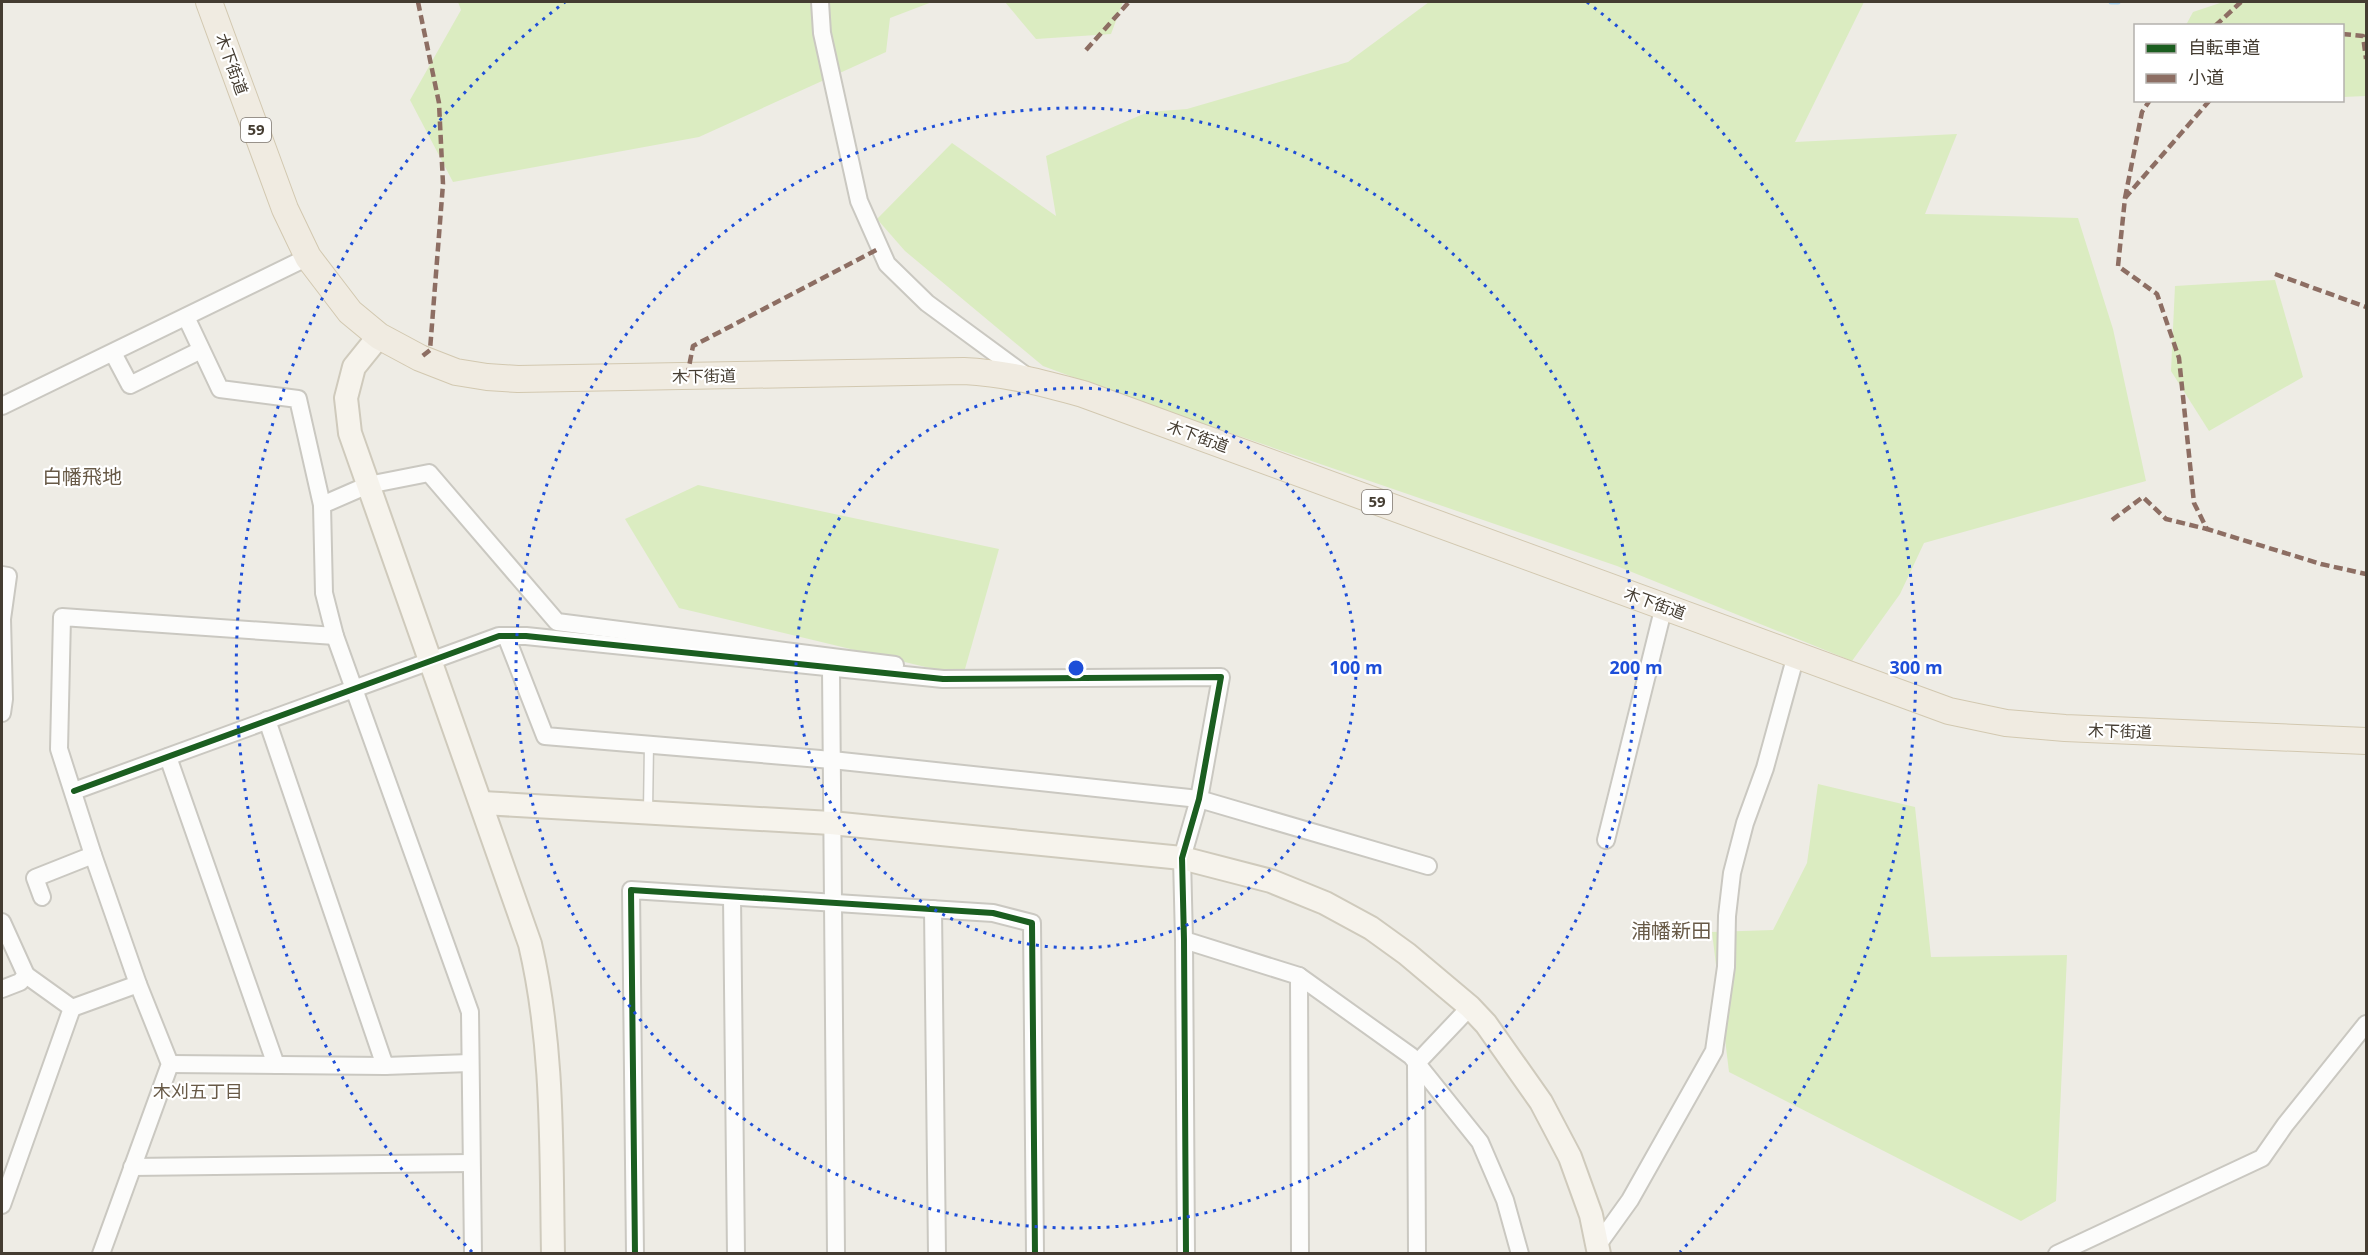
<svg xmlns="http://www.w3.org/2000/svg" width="2368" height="1255" viewBox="0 0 2368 1255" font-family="'Open Sans','Noto Sans JP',sans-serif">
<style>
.green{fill:#dbecc1}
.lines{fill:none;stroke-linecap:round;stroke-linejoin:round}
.stream{stroke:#b0d8f2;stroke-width:5}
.lane-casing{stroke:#cac8c1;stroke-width:11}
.street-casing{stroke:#cac8c1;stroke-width:20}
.secondary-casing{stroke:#cfcabc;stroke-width:26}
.primary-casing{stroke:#d2c8b0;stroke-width:28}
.lane{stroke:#fcfcfb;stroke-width:8}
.street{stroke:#fcfcfb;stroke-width:16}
.secondary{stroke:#f6f3ec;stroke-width:22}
.primary{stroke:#f0ebe1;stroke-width:26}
.quiet{stroke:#8d6e63;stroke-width:4.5;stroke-dasharray:9 4.5;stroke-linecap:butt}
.cycleway-casing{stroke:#fff;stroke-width:10}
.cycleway{stroke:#1b5e20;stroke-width:6}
.ring{fill:none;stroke:#1d4ed8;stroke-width:3;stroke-dasharray:3 6}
.labels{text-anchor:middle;stroke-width:4.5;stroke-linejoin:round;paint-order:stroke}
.shield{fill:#fff;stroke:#7c766f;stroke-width:1.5}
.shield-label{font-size:15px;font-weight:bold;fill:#443c31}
.street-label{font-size:16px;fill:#443c31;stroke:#fff}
.neighbourhood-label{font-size:18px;fill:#685a47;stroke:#fff}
.quarter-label{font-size:20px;fill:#685a47;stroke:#fff}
.centre{fill:#1d4ed8;stroke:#fff;stroke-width:3}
.ring-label{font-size:18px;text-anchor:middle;font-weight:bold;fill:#1d4ed8;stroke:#fff;stroke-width:4.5;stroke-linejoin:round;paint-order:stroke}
</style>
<rect width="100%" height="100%" fill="#eeece5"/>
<g class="green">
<polygon points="458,2 932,2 890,18 886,52 699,137 453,182 410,100 461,10"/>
<polygon points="1005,2 1004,2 1123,2 1111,34 1036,39"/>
<polygon points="1429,2 1864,2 1795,142 1957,134 1925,214 2078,218 2113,329 2146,481 1924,543 1900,594 1852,661 1617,566 1143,403 1043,366 905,251 877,219 952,143 1056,216 1046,156 1148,112 1187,109 1348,62"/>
<polygon points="2223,2 2366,2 2366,96 2343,97 2342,26 2186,25 2193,12"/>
<polygon points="2275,280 2303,377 2209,431 2171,371 2175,286"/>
<polygon points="698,485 999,549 963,676 679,608 625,519"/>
<polygon points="1818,784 1915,807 1931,957 2067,955 2056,1201 2021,1221 1729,1072 1712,932 1773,930 1807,863"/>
</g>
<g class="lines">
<polyline class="stream" points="2111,2 2118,2"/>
<g class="lane-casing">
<polyline id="lane" points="648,811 649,744"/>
</g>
<g class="street-casing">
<g id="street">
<polyline points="820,2 822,33 859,201 887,264 927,303 1029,378"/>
<polyline points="186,317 220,389 298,399 322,505"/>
<polyline points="113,353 130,385 201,350"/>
<polyline points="2,406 308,257"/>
<polyline points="2,575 8,576 2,619 4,699 2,713"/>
<polyline points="335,636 470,1012 473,1254"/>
<polyline points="506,636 545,736 832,760 1199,799 1428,866"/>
<polyline points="831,669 836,1254"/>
<polyline points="267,720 385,1066 470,1063"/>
<polyline points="168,757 276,1065"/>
<polyline points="74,791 499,636 526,636 943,679 1221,677 1199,799 1182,858 1184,940 1186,1254"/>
<polyline points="1606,840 1664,606"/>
<polyline points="93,855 138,984 170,1064 101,1254"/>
<polyline points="42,897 35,878 93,855 59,749 62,617 335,636 324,593 322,505 368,485 429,473 557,622 895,665"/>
<polyline points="732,897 736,1254"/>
<polyline points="933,909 937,1254"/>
<polyline points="2,922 26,975 20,982 2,989"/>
<polyline points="1184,940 1299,976 1411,1056 1480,1142 1505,1200 1520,1254"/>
<polyline points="1299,976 1300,1254"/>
<polyline points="72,1008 138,984"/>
<polyline points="170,1064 385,1066"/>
<polyline points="132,1167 471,1163"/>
<polyline points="2,1205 72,1008 26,975"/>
<polyline points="1597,1246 1630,1200 1714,1051 1726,967 1727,916 1732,873 1745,823 1765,768 1796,655"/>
<polyline points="635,1254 631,890 993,913 1032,923 1035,1254"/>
<polyline points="1417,1254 1416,1064 1470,1007"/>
<polyline points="2057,1254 2262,1158 2285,1125 2366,1024"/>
</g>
</g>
<g class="secondary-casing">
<g id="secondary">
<path d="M379,336L354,367L346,398L350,433L530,944C554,1046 551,1150 553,1254"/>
<polyline points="482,803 831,823 1182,858 1271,881 1325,903 1371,928 1407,954 1470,1007 1486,1024 1541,1102 1570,1157 1591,1215 1599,1254"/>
</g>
</g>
<g class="primary-casing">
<path id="primary" d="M209,2L285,209L308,257L350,312L379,336L420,358L456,372L487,377L518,379L964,371C1006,373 1043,383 1083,394L1949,711L2006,723L2065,728L2366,741"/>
</g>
<use href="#lane" class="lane"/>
<use href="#street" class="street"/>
<use href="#secondary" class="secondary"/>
<use href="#primary" class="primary"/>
<g class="quiet">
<polyline points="418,2 439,103 443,184 430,350 420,358"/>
<polyline points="2215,26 2241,2"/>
<polyline points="2342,34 2363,36 2366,59"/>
<polyline points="1086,50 1129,2"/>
<polyline points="2210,100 2125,198 2118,266 2157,294 2179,358 2194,503 2207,529 2321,564 2366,574"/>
<polyline points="2125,198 2142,112 2150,100"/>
<polyline points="2275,274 2366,307"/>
<polyline points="687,377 693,346 880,248"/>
<polyline points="2112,520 2143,497 2166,519 2207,529"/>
</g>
<g class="cycleway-casing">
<g id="cycleway">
<polyline points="74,791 499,636 526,636 943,679 1221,677 1199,799 1182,858 1184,940 1186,1254"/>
<polyline points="635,1254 631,890 993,913 1032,923 1035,1254"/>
</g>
</g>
<use href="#cycleway" class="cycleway"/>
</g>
<g class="ring">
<circle cx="1076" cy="668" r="280"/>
<circle cx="1076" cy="668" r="560"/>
<path d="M472 1252A840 840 0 0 1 565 2M1587 2A840 840 0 0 1 1680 1252"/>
</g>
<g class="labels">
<g class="shield">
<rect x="241" y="118" width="30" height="24" rx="4.5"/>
<rect x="1362" y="490" width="30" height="24" rx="4.5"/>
</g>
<g class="shield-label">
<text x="256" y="135">59</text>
<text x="1377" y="507">59</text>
</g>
<g class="street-label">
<text transform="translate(232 64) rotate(70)" y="6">木下街道</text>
<text transform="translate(704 376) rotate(-1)" y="6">木下街道</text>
<text transform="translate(1198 436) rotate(20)" y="6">木下街道</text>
<text transform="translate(1655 603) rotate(20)" y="6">木下街道</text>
<text transform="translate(2120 731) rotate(2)" y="6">木下街道</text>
</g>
<g class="neighbourhood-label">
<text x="198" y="1098">木刈五丁目</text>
</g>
<g class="quarter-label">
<text x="82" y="484">白幡飛地</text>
<text x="1671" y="938">浦幡新田</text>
</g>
</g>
<circle cx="1076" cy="668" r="9" class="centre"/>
<g class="ring-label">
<text x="1356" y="674">100 m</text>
<text x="1636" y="674">200 m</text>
<text x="1916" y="674">300 m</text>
</g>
<rect width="2368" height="1255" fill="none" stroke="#443c31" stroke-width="6"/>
<rect x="2134" y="24" width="210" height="78" fill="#ffffff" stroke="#b4b1ad" stroke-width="1.5"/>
<rect x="2146" y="44" width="30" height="9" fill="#1b5e20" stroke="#b4b1ad" stroke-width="1.5"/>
<text x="2188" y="54" font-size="18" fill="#443c31">自転車道</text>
<rect x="2146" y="74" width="30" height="9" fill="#8d6e63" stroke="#b4b1ad" stroke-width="1.5"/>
<text x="2188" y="84" font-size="18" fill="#443c31">小道</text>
</svg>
